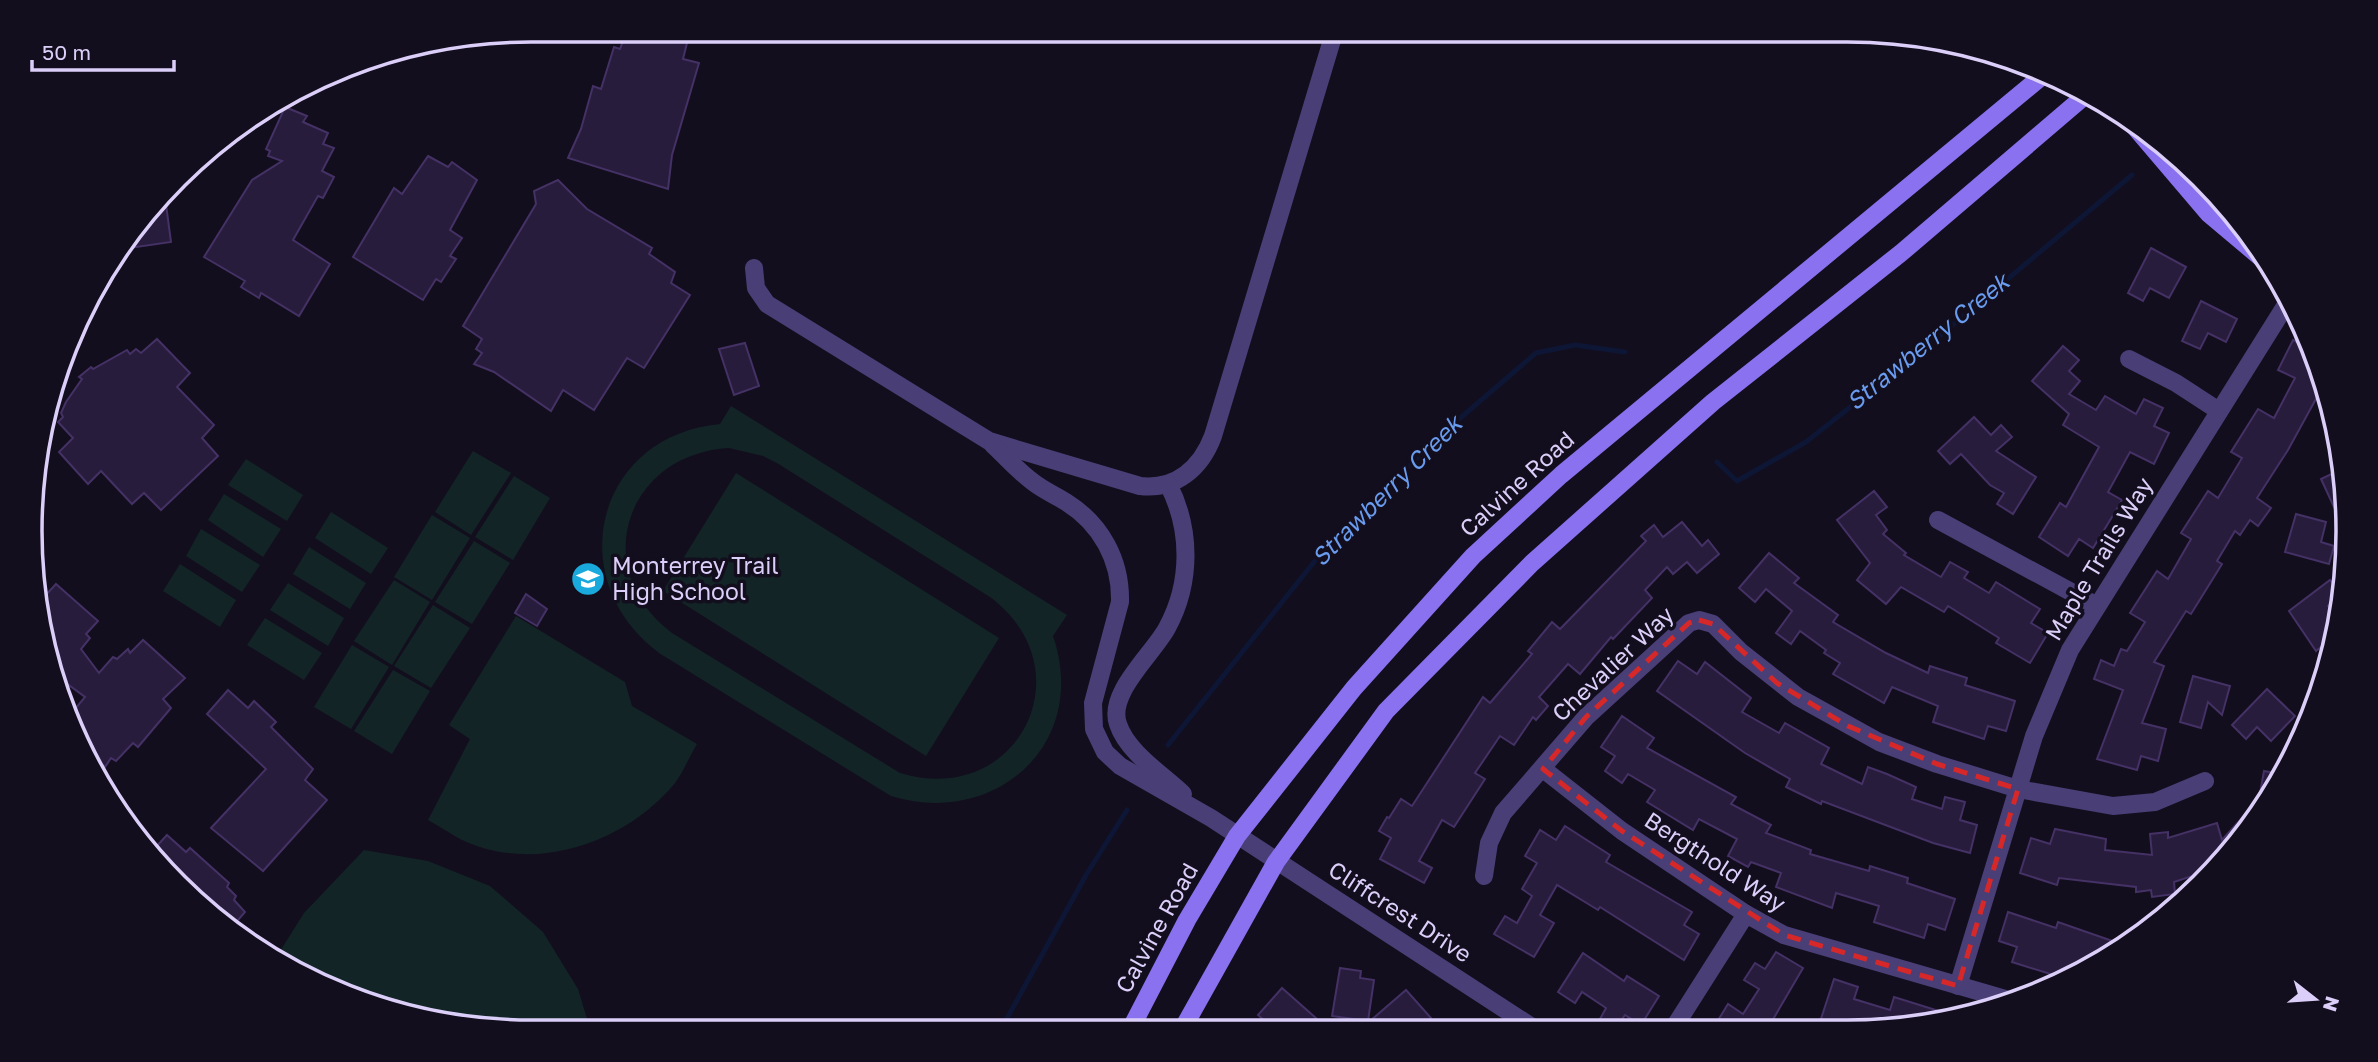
<svg xmlns="http://www.w3.org/2000/svg" width="2378" height="1062" viewBox="0 0 2378 1062" font-family="'Golos Text',sans-serif">
<style>
.green{fill:#122426;fill-rule:evenodd}
.lines{fill:none;stroke-linecap:round;stroke-linejoin:round}
.stream{stroke:#0e1636;stroke-width:5}
.building{fill:#281c3c;stroke:#443165;stroke-width:2}
.street{stroke:#4a3e77;stroke-width:18}
.secondary{stroke:#8971ef;stroke-width:18}
.marked{fill:none;stroke:#d62828;stroke-width:5;stroke-dasharray:14 9;stroke-linejoin:round}
.labels{text-anchor:middle;stroke-width:7;stroke-linejoin:round;paint-order:stroke}
.street-label{font-size:23px;fill:#dbcffa;stroke:#130e1d}
.poi-label{font-size:23px;fill:#dbcffa;stroke:#130e1d;text-anchor:start}
.water-label{font-size:24px;font-style:italic;fill:#699bee;stroke:#130e1d}
.rim{fill:none;stroke:#dbcffa;stroke-width:3.5}
</style>
<rect width="100%" height="100%" fill="#130e1d"/>
<g class="green">
<path d="M731,406L1067,615L1053,636C1090,744 995,828 891,796L659,653C561,580 595,436 720,424ZM729,448L763,456L777,463L990,597C1088,670 1017,809 900,773L672,633C588,570 625,454 729,448Z"/>
<polygon points="473,451 511,473 471,535 435,512"/>
<polygon points="246,459 303,495 287,521 228,485"/>
<polygon points="736,473 999,638 926,756 663,591"/>
<polygon points="514,476 550,498 513,560 475,537"/>
<polygon points="224,494 281,529 263,557 208,520"/>
<polygon points="331,512 388,548 371,574 315,538"/>
<polygon points="432,515 470,538 432,600 394,577"/>
<polygon points="201,529 260,565 242,592 186,556"/>
<polygon points="474,541 510,563 472,624 435,602"/>
<polygon points="309,547 366,583 350,609 293,574"/>
<polygon points="180,564 236,600 220,627 163,591"/>
<polygon points="394,580 430,602 392,665 354,641"/>
<polygon points="288,583 344,618 328,646 270,610"/>
<polygon points="433,605 470,628 431,688 394,666"/>
<path d="M516,616L625,682L632,706L697,744C688,759 681,778 669,790C619,845 531,874 460,839C449,833 439,826 428,820L470,739L449,725Z"/>
<polygon points="265,618 322,653 304,680 247,645"/>
<polygon points="352,645 389,667 351,729 314,707"/>
<polygon points="393,670 430,691 392,754 354,731"/>
<path d="M364,850L428,861L490,886L543,932L578,989L591,1032C506,1032 422,1026 342,995C319,986 298,968 277,956L304,913Z"/>
</g>
<g class="lines">
<g class="stream">
<polyline points="1717,462 1737,481 1806,442 1925,348 2132,175"/>
<polyline points="1168,745 1330,542 1444,432 1536,353 1575,345 1625,352"/>
<polyline points="1000,1031 1086,875 1127,810"/>
</g>
</g>
<g class="building">
<polygon points="627,30 660,30 688,39 683,59 699,63 672,155 668,189 568,158 581,129 593,86 601,89 614,47 620,49"/>
<polygon points="285,107 307,116 303,122 328,133 323,144 334,148 322,171 334,177 323,198 318,196 293,240 330,264 299,316 261,293 259,298 241,287 245,281 204,257 252,180 282,161 268,156 270,151 266,149"/>
<polygon points="428,156 448,167 452,162 477,180 450,230 462,238 450,256 456,259 441,282 436,279 423,300 353,257 394,188 402,194"/>
<polygon points="558,180 587,209 652,248 649,254 675,272 671,283 690,295 644,368 627,358 594,410 563,390 551,411 494,372 474,364 482,353 476,349 482,339 463,326 536,204 534,191"/>
<polygon points="165,197 171,242 123,249 156,208"/>
<polygon points="2151,248 2186,267 2169,298 2150,288 2143,301 2128,293"/>
<polygon points="2201,301 2237,319 2226,342 2208,333 2200,349 2182,341"/>
<polygon points="157,339 190,373 177,387 214,425 202,438 218,456 161,510 144,493 132,504 101,471 88,484 59,452 73,438 58,422 63,417 61,413 66,402 82,379 79,377 91,367 93,369 127,350 130,354 136,349 141,353"/>
<polygon points="2293,340 2313,350 2329,402 2317,397 2288,450 2257,498 2271,508 2258,526 2250,520 2240,535 2235,531 2217,561 2222,564 2191,614 2186,611 2154,662 2164,666 2142,723 2166,729 2158,761 2141,756 2137,770 2097,759 2123,690 2094,679 2101,660 2114,666 2121,649 2127,651 2145,622 2130,613 2157,571 2168,579 2191,539 2181,533 2208,491 2218,498 2242,458 2231,452 2258,409 2274,418 2295,378 2278,370"/>
<polygon points="745,343 759,386 734,395 719,349"/>
<polygon points="2063,346 2079,360 2069,371 2080,381 2069,394 2096,410 2105,396 2136,414 2144,399 2163,408 2154,426 2169,433 2154,464 2130,452 2108,492 2122,500 2112,517 2093,548 2079,539 2068,556 2039,537 2060,503 2066,507 2099,447 2063,425 2069,414 2032,381"/>
<polygon points="1974,417 1991,435 2001,425 2012,437 1996,451 2036,477 2013,514 1997,504 2004,493 1990,485 1961,454 1950,464 1938,451"/>
<polygon points="2342,469 2348,531 2346,533 2321,479"/>
<polygon points="1874,491 1887,507 1876,515 1887,530 1883,534 1906,553 1904,555 1941,577 1950,562 1968,572 1964,578 1989,593 1996,582 2040,609 2031,623 2048,633 2030,663 1996,643 1999,638 1948,606 1944,612 1901,587 1886,604 1857,580 1870,563 1837,520"/>
<polygon points="2296,514 2326,522 2321,542 2334,546 2329,564 2285,552"/>
<polygon points="1682,522 1702,546 1708,540 1719,554 1697,573 1687,562 1673,574 1667,567 1645,590 1652,598 1613,639 1611,637 1580,674 1568,664 1539,697 1548,706 1536,720 1533,717 1514,745 1500,736 1475,773 1485,779 1454,827 1442,820 1419,861 1432,868 1424,883 1380,859 1391,838 1379,831 1387,817 1389,818 1401,799 1412,806 1483,697 1490,703 1532,654 1528,651 1552,622 1560,629 1646,541 1641,536 1654,525 1663,537"/>
<polygon points="1769,553 1799,578 1794,583 1838,615 1833,622 1886,653 1928,673 1930,666 1967,678 1965,685 2015,701 2006,731 1988,726 1984,739 1933,722 1938,706 1892,687 1884,703 1833,674 1840,663 1824,653 1826,650 1800,631 1791,644 1776,633 1792,611 1766,589 1755,602 1739,588"/>
<polygon points="2330,580 2342,595 2328,606 2339,621 2339,628 2337,634 2316,651 2289,611"/>
<polygon points="56,584 98,621 86,634 90,638 81,649 99,673 113,657 117,659 128,649 130,653 143,640 185,678 163,699 171,708 138,747 133,743 116,761 111,758 105,767 84,748 71,714 85,697 58,677 39,628 36,590 44,597"/>
<polygon points="526,594 547,609 537,626 515,613"/>
<polygon points="1678,661 1697,674 1705,662 1751,698 1742,712 1779,733 1785,723 1829,748 1821,764 1862,784 1868,767 1887,774 1916,787 1912,799 1942,809 1945,797 1965,802 1960,820 1977,825 1970,853 1933,843 1822,801 1821,804 1786,787 1790,779 1745,753 1657,691"/>
<polygon points="2193,676 2230,686 2222,715 2208,702 2201,728 2180,722"/>
<polygon points="2267,689 2295,716 2271,741 2257,727 2246,739 2232,725"/>
<polygon points="228,690 248,708 254,701 276,722 271,727 313,769 305,780 327,800 263,871 211,828 266,769 207,714"/>
<polygon points="1622,716 1654,738 1647,748 1736,797 1731,804 1771,825 1766,833 1811,850 1810,854 1869,871 1870,866 1908,878 1907,883 1955,899 1945,930 1928,924 1924,938 1874,922 1879,906 1836,893 1832,908 1776,887 1781,873 1751,862 1748,867 1728,856 1737,839 1699,819 1693,830 1647,802 1655,790 1628,774 1622,783 1605,771 1615,756 1601,747"/>
<polygon points="2264,771 2281,774 2245,836 2201,880 2195,875 2174,882 2175,894 2152,897 2151,890 2136,892 2136,887 2059,878 2057,885 2020,873 2031,838 2050,844 2055,829 2106,839 2105,850 2152,855 2150,834 2168,832 2168,838 2217,823 2222,840 2259,799"/>
<polygon points="1565,826 1610,855 1606,862 1692,912 1684,925 1699,934 1684,960 1600,907 1598,910 1557,885 1540,915 1554,923 1534,957 1494,934 1505,916 1517,923 1532,896 1522,889 1537,863 1525,856 1540,830 1556,840"/>
<polygon points="167,835 186,852 190,848 229,883 227,887 236,896 234,900 245,912 232,927 201,908 153,850"/>
<polygon points="2008,912 2056,928 2058,922 2124,945 2066,979 2012,962 2017,947 1999,941"/>
<polygon points="1776,952 1803,968 1768,1028 1726,1028 1717,1022 1728,1004 1743,1014 1759,989 1744,980 1755,963 1765,969"/>
<polygon points="1583,953 1624,981 1627,976 1659,996 1641,1025 1625,1015 1615,1029 1600,1019 1606,1008 1582,992 1575,1003 1558,992"/>
<polygon points="1340,968 1361,971 1360,978 1374,980 1368,1021 1332,1016"/>
<polygon points="1834,979 1858,987 1854,999 1890,1010 1894,997 1955,1016 1913,1028 1818,1028"/>
<polygon points="1282,988 1317,1019 1307,1030 1275,1030 1258,1015"/>
<polygon points="1406,990 1431,1018 1418,1029 1381,1030 1388,1023 1370,1021"/>
</g>
<g class="lines">
<g class="street">
<path d="M754,268L756,288L767,304L989,441L1140,486C1176,490 1201,468 1213,436L1335,30"/>
<polyline points="2129,359 2176,383 2219,411"/>
<path d="M993,445C1006,457 1018,471 1033,482C1043,490 1055,495 1066,502C1101,524 1121,560 1120,602L1093,703L1094,729L1105,752L1120,766L1211,818L1535,1029"/>
<path d="M1168,484C1191,528 1192,582 1167,628C1153,654 1107,693 1118,724C1127,752 1162,774 1183,794"/>
<polyline points="1938,520 2097,606"/>
<polyline points="1543,769 1622,831 1746,914 1784,935 2012,1001"/>
<polyline points="1484,876 1489,843 1503,813 1586,717 1689,623 1699,620 1713,624 1741,652 1798,697 1879,742 1937,764 2018,789 2113,806 2155,802 2205,781"/>
<polyline points="1958,986 2034,736 2070,650 2289,300"/>
<polyline points="1673,1029 1746,914"/>
</g>
<g class="secondary">
<polyline points="2122,112 2208,213 2272,267"/>
<polyline points="1130,1030 1187,920 1237,836 1354,688 1473,556 1561,475 2047,72"/>
<polyline points="1182,1030 1276,862 1386,711 1532,563 1713,402 1901,253 2087,94"/>
</g>
</g>
<path class="marked" d="M1699,620L1713,624L1777,683L1848,726L1937,764L2018,789L1958,986L1784,935L1622,831L1543,769L1586,717L1689,623Z"/>
<defs>
<g id="school-disc" transform="scale(1.75)"><circle r="9.5" fill="#19a9dc" stroke="#130e1d"/><path d="M0-5L7-2L0 1L-7-2ZM-4 1L0 2.5L4 1V4Q0 6-4 4Z" fill="#fff"/></g>
</defs>
<g fill-rule="evenodd">
<use href="#school-disc" x="588" y="579"/>
</g>
<g class="labels">
<g class="street-label">
<text transform="translate(1517 484) rotate(-42)" y="8">Calvine Road</text>
<text transform="translate(2099 559) rotate(-59)" y="8">Maple Trails Way</text>
<text transform="translate(1613 664) rotate(-43)" y="8">Chevalier Way</text>
<text transform="translate(1715 862) rotate(33)" y="8">Bergthold Way</text>
<text transform="translate(1400 912) rotate(33)" y="8">Cliffcrest Drive</text>
<text transform="translate(1157 928) rotate(-61)" y="8">Calvine Road</text>
</g>
<g class="poi-label">
<text x="612" y="574">Monterrey Trail<tspan x="612" dy="26">High School</tspan></text>
</g>
<g class="water-label">
<text transform="translate(1928 342) rotate(-39)" y="8">Strawberry Creek</text>
<text transform="translate(1387 491) rotate(-45)" y="8">Strawberry Creek</text>
</g>
</g>
<path d="M0 0H2378V1062H0ZM531 42H1847A489 489 0 0 1 2336 531V531A489 489 0 0 1 1847 1020H531A489 489 0 0 1 42 531V531A489 489 0 0 1 531 42Z" fill="#130e1d" fill-rule="evenodd"/>
<path class="rim" d="M531 42H1847A489 489 0 0 1 2336 531V531A489 489 0 0 1 1847 1020H531A489 489 0 0 1 42 531V531A489 489 0 0 1 531 42Z"/>
<g transform="translate(2315 999) rotate(107)" stroke="#130e1d" stroke-width="5" paint-order="stroke">
<path d="M0-5L12 26L0 18L-12 26Z" fill="#dbcffa"/>
<text y="-10" font-size="19" font-weight="bold" text-anchor="middle" fill="#dbcffa">N</text>
</g>
<path d="M32 60v10h142v-10" fill="none" stroke="#dbcffa" stroke-width="3.5"/>
<text x="42" y="60" font-size="21" fill="#dbcffa" stroke="#130e1d" stroke-width="5" paint-order="stroke">50 m</text>
</svg>
